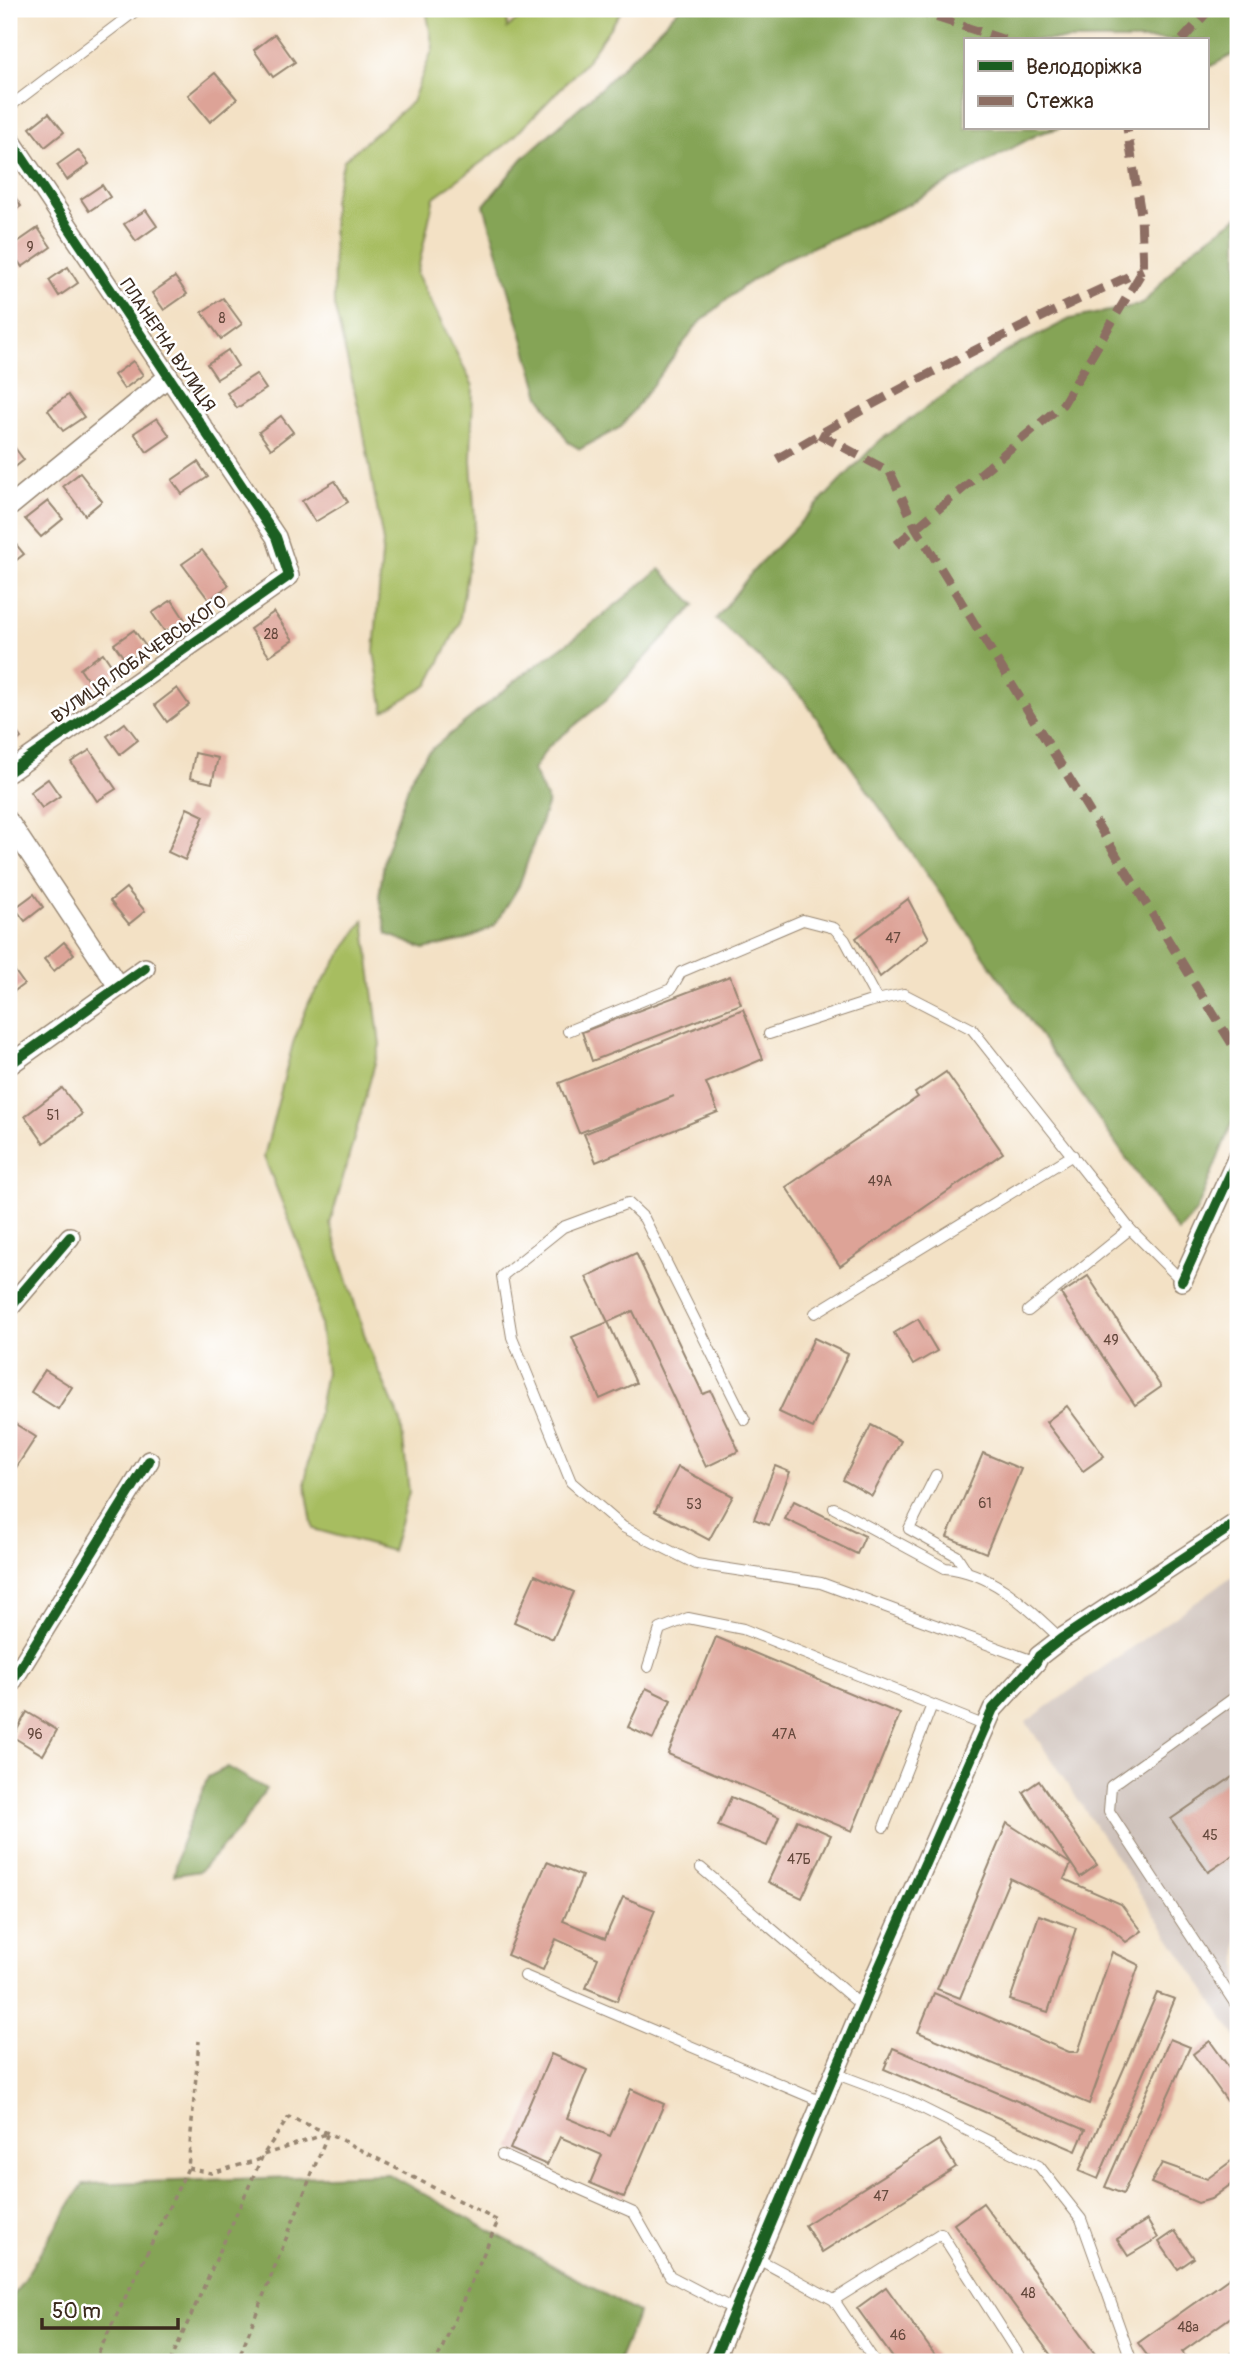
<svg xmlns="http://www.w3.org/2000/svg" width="1247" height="2371" viewBox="0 0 1247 2371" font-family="Pangolin,sans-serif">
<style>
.industrial{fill:#cec1ba}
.green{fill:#a7bd61;stroke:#717440;stroke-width:2}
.forest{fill:#85a457;stroke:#60673a;stroke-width:2}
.building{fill:#dda397}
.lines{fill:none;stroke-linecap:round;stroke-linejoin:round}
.lane-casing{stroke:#978672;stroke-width:12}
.street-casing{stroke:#978672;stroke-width:22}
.path{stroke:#978672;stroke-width:3.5;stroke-dasharray:5 5;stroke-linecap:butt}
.lane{stroke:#fff;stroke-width:10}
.street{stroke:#fff;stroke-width:19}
.quiet{stroke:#8d6e63;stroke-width:9;stroke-dasharray:18 9;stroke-linecap:butt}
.cycleway-casing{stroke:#fff;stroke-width:15}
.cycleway{stroke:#1b5e20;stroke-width:10}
.labels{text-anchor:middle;stroke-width:5;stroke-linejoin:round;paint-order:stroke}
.number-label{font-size:14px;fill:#64483c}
.street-label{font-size:18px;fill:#3b2a1e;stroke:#fff}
</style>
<rect width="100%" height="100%" fill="#fff"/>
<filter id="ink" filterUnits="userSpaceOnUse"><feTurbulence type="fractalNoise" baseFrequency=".0143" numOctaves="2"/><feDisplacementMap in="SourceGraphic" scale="14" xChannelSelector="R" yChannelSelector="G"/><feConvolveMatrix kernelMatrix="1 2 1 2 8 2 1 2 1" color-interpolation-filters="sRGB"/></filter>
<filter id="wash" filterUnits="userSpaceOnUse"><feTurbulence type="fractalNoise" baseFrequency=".00686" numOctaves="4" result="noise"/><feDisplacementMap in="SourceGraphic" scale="28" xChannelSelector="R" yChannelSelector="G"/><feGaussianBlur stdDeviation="1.57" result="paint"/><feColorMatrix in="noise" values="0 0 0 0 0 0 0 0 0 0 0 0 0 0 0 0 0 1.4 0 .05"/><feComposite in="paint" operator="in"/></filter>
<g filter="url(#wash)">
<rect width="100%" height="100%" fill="#f3e1c5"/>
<polygon class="industrial" points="1238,1572 1238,2040 1026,1722"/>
<g class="green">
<polygon points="426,9 508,9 507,28 532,9 623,9 585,63 509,142 434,197 417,274 473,386 471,460 475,522 459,624 428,685 384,711 374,652 383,542 361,418 334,305 333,201 344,160 412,102 433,48"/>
<polygon points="364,920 380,1045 330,1224 368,1346 401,1422 409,1492 392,1551 313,1529 305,1482 326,1372 315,1285 264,1157 293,1043 309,1002"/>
</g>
<g class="forest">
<polygon points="679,9 1238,9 1238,52 1207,68 1207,40 965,40 965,128 1060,128 1038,134 909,204 781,261 742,287 698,324 621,427 580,449 568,442 540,396 484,205 523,158 603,86"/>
<polygon points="1238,217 1238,1108 1196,1212 1178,1232 802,697 716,619 753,571 879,441 1005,352 1070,319 1143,304 1186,254"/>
<polygon points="660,569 695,605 605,701 548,747 533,770 548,802 519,886 494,926 465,940 424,949 387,934 379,897 385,855 411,778 427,753 524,674 576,637"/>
<polygon points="228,1767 266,1789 241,1827 200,1871 174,1875 180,1846 208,1777"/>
<polygon points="388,2174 638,2313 618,2362 9,2362 9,2303 83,2184"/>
</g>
<g id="blocks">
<g class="building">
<polygon points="275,34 295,62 273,77 254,50"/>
<polygon points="215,73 237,99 210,122 188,95"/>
<polygon points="49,113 64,132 45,147 30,128"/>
<polygon points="78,150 89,164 67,180 57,165"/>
<polygon points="102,185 110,197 89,211 81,199"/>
<polygon points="11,191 21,206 9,215 9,193"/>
<polygon points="146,210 157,226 136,241 124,224"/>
<polygon points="38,228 51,247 22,267 9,248"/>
<polygon points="68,267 78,283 59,296 49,280"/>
<polygon points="175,277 187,294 164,310 152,293"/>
<polygon points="223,298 242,324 221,339 202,312"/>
<polygon points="228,350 238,366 217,379 207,364"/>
<polygon points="133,361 143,375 124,389 114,375"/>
<polygon points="256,374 266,389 237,408 227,393"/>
<polygon points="68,395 84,417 63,431 48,410"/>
<polygon points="281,416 293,432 271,449 259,432"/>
<polygon points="157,418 170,436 147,452 134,433"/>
<polygon points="9,440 24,460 9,472"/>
<polygon points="198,462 208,477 182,494 172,480"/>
<polygon points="80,473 102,501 85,515 63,486"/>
<polygon points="335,481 348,502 315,522 302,501"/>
<polygon points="48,501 63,519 41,537 25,519"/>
<polygon points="9,536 24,554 9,566"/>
<polygon points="202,550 229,585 209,600 182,564"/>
<polygon points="172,600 185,620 165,632 152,613"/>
<polygon points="274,612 293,640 269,656 250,629"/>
<polygon points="134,630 147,648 127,662 114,644"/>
<polygon points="103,653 116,672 93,688 80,669"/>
<polygon points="177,688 189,705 167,722 155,705"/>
<polygon points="9,721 21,738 9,747"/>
<polygon points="125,723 138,740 120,754 107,736"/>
<polygon points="90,750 116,789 97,801 71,762"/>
<polygon points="195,753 218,758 212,783 190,778"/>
<polygon points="48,779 60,796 42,808 30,792"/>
<polygon points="187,808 204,816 185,860 168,852"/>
<polygon points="126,888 145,911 129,924 110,901"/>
<polygon points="34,894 43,907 25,921 15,908"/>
<polygon points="908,899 929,938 880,977 856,938"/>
<polygon points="64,942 74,954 54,971 44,959"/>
<polygon points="9,963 24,984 9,995"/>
<polygon points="730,976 741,1004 592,1061 582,1032"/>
<polygon points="743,1009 763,1059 706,1083 718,1112 596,1162 584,1134 674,1096 579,1133 559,1083"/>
<polygon points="946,1072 1003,1153 840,1266 786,1187 918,1097 915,1093"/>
<polygon points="62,1088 82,1114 44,1143 25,1116"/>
<polygon points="636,1253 703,1394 711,1391 739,1451 706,1467 633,1311 608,1322 586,1277"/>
<polygon points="1088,1276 1161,1387 1135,1405 1061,1294"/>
<polygon points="918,1319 937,1351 913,1365 894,1333"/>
<polygon points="608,1322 636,1383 600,1399 572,1337"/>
<polygon points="814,1338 848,1354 813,1428 779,1412"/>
<polygon points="45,1370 72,1387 58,1409 31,1392"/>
<polygon points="1067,1406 1104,1456 1083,1471 1046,1422"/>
<polygon points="9,1420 36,1437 10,1477 9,1476"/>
<polygon points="871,1425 901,1441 872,1496 843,1480"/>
<polygon points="983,1453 1021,1469 986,1553 947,1537"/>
<polygon points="775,1466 790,1472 769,1525 754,1519"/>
<polygon points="678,1467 733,1496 709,1540 655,1511"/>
<polygon points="794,1501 865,1536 857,1554 785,1519"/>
<polygon points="535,1575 574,1592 553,1639 514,1622"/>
<polygon points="716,1637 900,1714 852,1831 668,1754"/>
<polygon points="646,1688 671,1700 653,1739 628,1727"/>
<polygon points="27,1712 57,1730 43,1755 13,1737"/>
<polygon points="1238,1773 1238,1852 1208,1872 1171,1819"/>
<polygon points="1039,1781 1097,1865 1080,1877 1023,1792"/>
<polygon points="731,1797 779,1817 767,1846 718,1826"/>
<polygon points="797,1820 831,1835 802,1898 768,1882"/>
<polygon points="1007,1823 1071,1864 1064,1879 1121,1904 1142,1931 1126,1942 1108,1926 1010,1878 960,1998 937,1989"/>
<polygon points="547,1862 582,1876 563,1921 605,1938 623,1897 655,1910 617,2001 586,1988 598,1958 556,1939 543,1970 507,1955"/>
<polygon points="1039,1915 1076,1928 1048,2012 1010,2000"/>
<polygon points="1112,1952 1139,1965 1089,2104 918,2032 934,1993 1069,2052 1078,2052"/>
<polygon points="1157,1993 1175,1999 1098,2179 1079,2171"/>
<polygon points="1170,2039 1190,2047 1123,2194 1105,2187"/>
<polygon points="1210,2041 1238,2080 1238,2116 1193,2054"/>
<polygon points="893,2048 1085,2130 1076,2151 884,2069"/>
<polygon points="551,2054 587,2070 567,2118 610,2136 631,2089 664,2104 624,2197 590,2183 602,2155 560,2137 547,2165 510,2149"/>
<polygon points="939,2140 956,2167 822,2252 805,2225"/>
<polygon points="1238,2156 1238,2179 1211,2199 1198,2203 1151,2183 1162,2163 1207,2179"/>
<polygon points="983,2203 1101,2362 1056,2362 954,2224"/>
<polygon points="1147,2220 1158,2238 1128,2256 1117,2239"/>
<polygon points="1175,2231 1194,2258 1178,2269 1159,2242"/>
<polygon points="1238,2272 1238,2312 1182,2352 1190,2362 1152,2362 1138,2343"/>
<polygon points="886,2287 940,2362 896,2362 857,2308"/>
</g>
</g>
</g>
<g filter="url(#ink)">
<use href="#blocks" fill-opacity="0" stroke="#978672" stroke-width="2"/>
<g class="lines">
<g class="lane-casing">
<g id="lane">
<polyline points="9,107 138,9"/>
<polyline points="568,1031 671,989 681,972 803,920 834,928 845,940 877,1000"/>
<polyline points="769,1034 868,1002 904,994 972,1029 1130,1229 1182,1281"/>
<polyline points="1028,1311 1130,1229"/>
<polyline points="815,1313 1073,1155"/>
<polyline points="745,1420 644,1218 628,1203 563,1227 502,1276 512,1337 571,1482 623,1527 696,1564 821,1583 1036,1662"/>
<polyline points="936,1475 909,1529 957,1556 966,1570"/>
<path d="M834,1508L945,1568C993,1572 1027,1607 1061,1639"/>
<polyline points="648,1667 660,1629 688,1618 743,1629 988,1727"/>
<polyline points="1238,1695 1111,1786 1109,1811 1238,2008"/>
<polyline points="884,1827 932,1705"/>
<polyline points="701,1868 863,2007"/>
<polyline points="525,1976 822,2102"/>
<polyline points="834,2073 906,2100 1039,2166 1081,2219 1132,2362"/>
<polyline points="502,2155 634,2213 670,2276 735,2310"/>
<polyline points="756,2258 834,2300 875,2362"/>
<polyline points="834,2300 941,2233 1023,2362"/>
<polyline points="1228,2362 1238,2354"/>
</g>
</g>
<g class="street-casing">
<g id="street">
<polyline points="9,138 276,537 289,576 9,772"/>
<polyline points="9,507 168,377"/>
<polyline points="9,822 118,986"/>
<polyline points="9,1065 145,968"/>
<polyline points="1182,1281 1238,1157"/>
<polyline points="9,1308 70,1237"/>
<polyline points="9,1686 149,1461"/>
<polyline points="713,2362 875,1977 993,1709 1036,1662 1039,1656 1061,1639 1238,1522"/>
</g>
</g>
<g class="path">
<polyline points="188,2168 211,2173 258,2160 263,2155 326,2134"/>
<polyline points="94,2362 188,2168 199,2041"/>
<polyline points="170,2362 263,2155 289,2117 328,2133 498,2221 436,2362"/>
<polyline points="237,2362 328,2133"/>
</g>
<use href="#lane" class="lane"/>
<use href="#street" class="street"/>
<g class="quiet">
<polyline points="911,9 1005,40"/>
<polyline points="1182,40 1210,9"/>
<polyline points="819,434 890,472 916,528 1238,1054"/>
<path d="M777,459C895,389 1018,326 1143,270"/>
<polyline points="896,545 1063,404 1143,270 1141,215 1127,128"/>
</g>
<g class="cycleway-casing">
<g id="cycleway">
<polyline points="9,138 276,537 289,576 9,772"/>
<polyline points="9,1065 145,968"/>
<polyline points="1182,1281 1238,1157"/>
<polyline points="9,1308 70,1237"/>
<polyline points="9,1686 149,1461"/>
<polyline points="713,2362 875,1977 993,1709 1036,1662 1039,1656 1061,1639 1238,1522"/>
</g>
</g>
<use href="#cycleway" class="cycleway"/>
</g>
</g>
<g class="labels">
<g class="number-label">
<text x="30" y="252">9</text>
<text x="222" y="323">8</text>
<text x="271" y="639">28</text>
<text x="893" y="943">47</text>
<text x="53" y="1120">51</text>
<text x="880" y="1186">49А</text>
<text x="1111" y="1345">49</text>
<text x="985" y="1508">61</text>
<text x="694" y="1509">53</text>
<text x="35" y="1739">96</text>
<text x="784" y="1739">47А</text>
<text x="1210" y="1840">45</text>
<text x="799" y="1864">47Б</text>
<text x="881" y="2201">47</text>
<text x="1028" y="2298">48</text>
<text x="1188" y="2332">48а</text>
<text x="898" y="2340">46</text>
</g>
<g class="street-label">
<text transform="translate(168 345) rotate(56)" y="6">ПЛАНЕРНА ВУЛИЦЯ</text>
<text transform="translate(139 659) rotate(-35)" y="6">ВУЛИЦЯ ЛОБАЧЕВСЬКОГО</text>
</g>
</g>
<rect width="1247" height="2371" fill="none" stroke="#fff" stroke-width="35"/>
<rect x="964" y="38" width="245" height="91" fill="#ffffff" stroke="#b1aaa5" stroke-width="2"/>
<rect x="978" y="61" width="35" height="10" fill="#1b5e20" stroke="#b1aaa5" stroke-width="2"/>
<text x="1026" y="74" font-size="21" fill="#3b2a1e">Велодоріжка</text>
<rect x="978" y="96" width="35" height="10" fill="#8d6e63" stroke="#b1aaa5" stroke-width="2"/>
<text x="1026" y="108" font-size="21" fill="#3b2a1e">Стежка</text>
<path d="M42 2318v10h136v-10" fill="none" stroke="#3b2a1e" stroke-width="3.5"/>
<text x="52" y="2318" font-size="21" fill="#3b2a1e" stroke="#ffffff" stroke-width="5" paint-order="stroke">50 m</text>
</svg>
